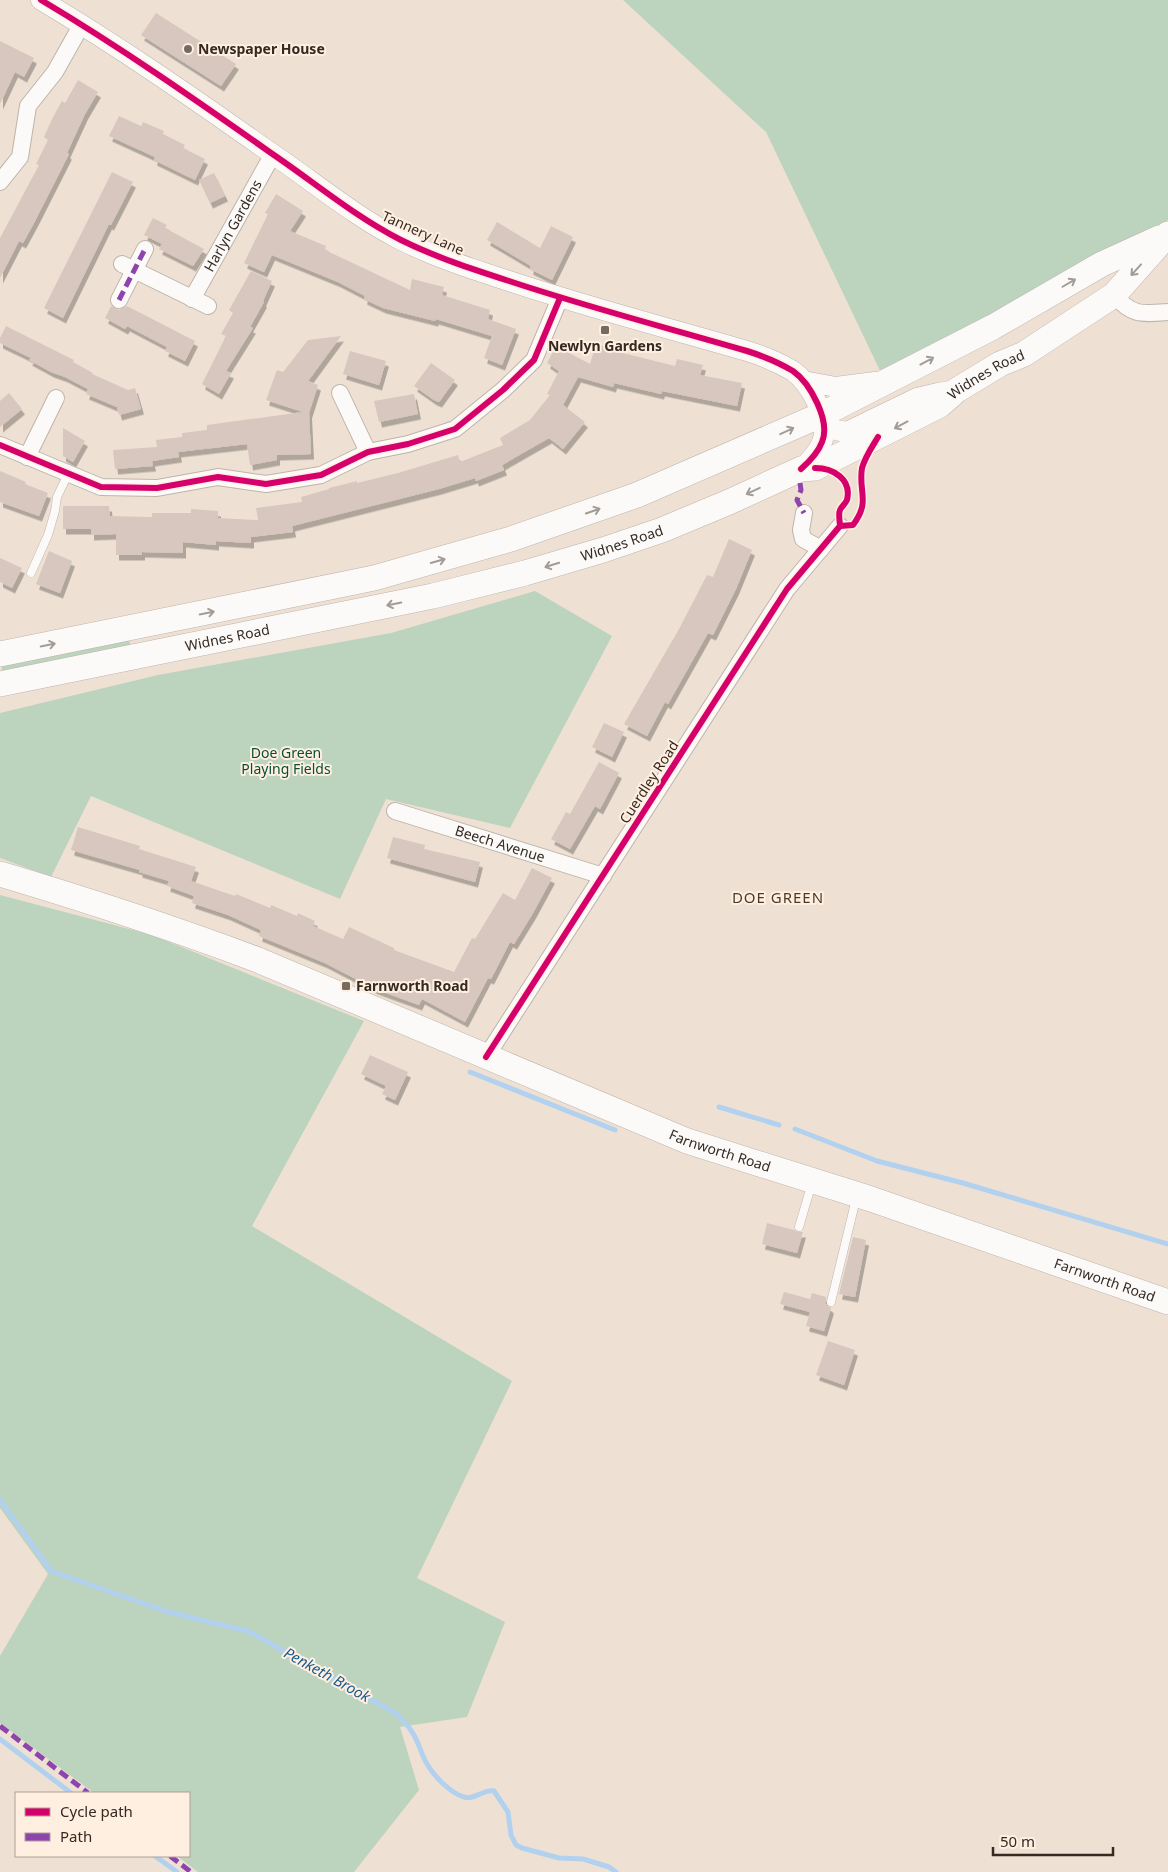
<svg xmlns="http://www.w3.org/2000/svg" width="1168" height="1872" viewBox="0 0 1168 1872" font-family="'Noto Sans',sans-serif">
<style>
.green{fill:#bcd3be}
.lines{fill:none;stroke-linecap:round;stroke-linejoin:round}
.stream{stroke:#b2d1ef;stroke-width:5}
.building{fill:#d7c7be;filter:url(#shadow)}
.service-casing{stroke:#beb4aa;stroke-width:9}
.minor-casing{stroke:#beb4aa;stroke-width:18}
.tertiary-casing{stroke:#beb4aa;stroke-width:21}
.primary-casing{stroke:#beb4aa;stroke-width:26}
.service{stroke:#fcfaf9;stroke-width:8}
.minor{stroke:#fcfaf9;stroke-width:16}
.tertiary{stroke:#fcfaf9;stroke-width:20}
.primary{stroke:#fcfaf9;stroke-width:25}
.quiet{stroke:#8e44ad;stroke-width:5;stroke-dasharray:10 5;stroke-linecap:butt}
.cycleway-casing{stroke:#ffefe1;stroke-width:9}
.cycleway{stroke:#d6006c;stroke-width:6}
.oneway{stroke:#a29c98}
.poi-dot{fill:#756a60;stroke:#ffefe1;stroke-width:2}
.labels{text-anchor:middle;stroke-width:4;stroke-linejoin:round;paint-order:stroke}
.poi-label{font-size:14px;font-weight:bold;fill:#342a22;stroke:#ffefe1;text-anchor:start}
.street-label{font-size:14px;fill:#342a22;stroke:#ffefe1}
.park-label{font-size:14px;fill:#055035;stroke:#ffefe1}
.neighbourhood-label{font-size:15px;letter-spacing:1px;fill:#4e3a27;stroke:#ffefe1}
.water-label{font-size:15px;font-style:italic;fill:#195a91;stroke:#ffefe1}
</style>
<defs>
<filter id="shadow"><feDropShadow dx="3" dy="5.5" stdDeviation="0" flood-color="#0004"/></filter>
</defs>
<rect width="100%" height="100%" fill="#eee1d4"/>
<g class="green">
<polygon points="623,0 1168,0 1168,220 1135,240 884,379 766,132"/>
<polygon points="535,591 612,636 510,828 386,799 340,899 91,796 51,877 0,858 0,713 158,675 391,633"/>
<polygon points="129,638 131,649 3,675 1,664"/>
<polygon points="0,895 152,935 364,1021 252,1226 512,1381 417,1578 505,1622 467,1717 400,1727 419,1790 354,1872 198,1872 177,1856 189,1856 189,1793 94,1793 0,1723 0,1656 48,1574 0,1508"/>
</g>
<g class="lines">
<g class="stream">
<polyline points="470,1072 615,1130"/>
<polyline points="719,1107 779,1125"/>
<polyline points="795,1129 877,1161 963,1183 1168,1244"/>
<path d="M0,1500L51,1571L168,1612L248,1631L397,1714C402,1720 408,1725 412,1732C419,1742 421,1754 427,1764C434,1776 450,1793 464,1797C476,1800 483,1789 494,1791L508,1812L511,1835L516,1845L522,1848L559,1858L583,1859L609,1867L616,1872"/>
<polyline points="0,1739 71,1793"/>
<polyline points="155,1856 177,1872"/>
</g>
</g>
<g class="building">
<polygon points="156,13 236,64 221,86 141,35"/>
<polygon points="0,41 34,58 24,77 15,72 0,104"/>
<polygon points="78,80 98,92 85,114 67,153 69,154 35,221 23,243 19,241 0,278 0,238 39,165 36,164 48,140 44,137 53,117 62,101 65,103"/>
<polygon points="119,116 141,126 143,122 164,131 163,134 185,145 183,148 205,159 195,180 154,160 155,157 109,136"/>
<polygon points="112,172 133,182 111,225 109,224 63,318 44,308"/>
<polygon points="214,173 225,196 210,203 199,180"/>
<polygon points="276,194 303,211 290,231 326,246 325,250 410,290 412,279 444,287 442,295 490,310 488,319 516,329 502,365 484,358 492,336 436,319 435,321 383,308 364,299 365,296 338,282 272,255 264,272 244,263 268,214 265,213"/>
<polygon points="153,218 167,225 165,228 204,249 193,266 159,249 162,244 144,235"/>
<polygon points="497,222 540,248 551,226 573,237 552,280 530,269 531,266 487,240"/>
<polygon points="251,271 272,281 263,301 264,302 250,327 253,328 226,371 231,373 219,394 202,384 226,336 221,334 233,313 229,310"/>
<polygon points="111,306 119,310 127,306 195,341 185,361 165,351 167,347 127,326 125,329 105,318"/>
<polygon points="6,326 74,360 73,362 93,373 92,374 128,390 135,388 141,409 119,415 117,407 86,394 88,389 65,377 51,372 29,360 31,358 0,343 0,338"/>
<polygon points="341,336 308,381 318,385 309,413 311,454 277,455 277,460 250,465 247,444 178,452 179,457 152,461 153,466 115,469 113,450 157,447 156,440 182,437 182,433 207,430 207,425 303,412 266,400 277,370 283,372 308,340"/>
<polygon points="596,344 624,352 623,353 675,366 677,359 703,365 700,375 742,383 737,406 662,391 661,394 614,383 613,387 578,377 563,405 585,422 563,449 549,438 502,465 504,470 476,481 475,478 439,489 292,526 293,532 251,537 251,543 216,541 216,545 183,542 183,553 142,552 142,555 116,555 116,534 91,535 91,529 63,529 63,506 109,506 110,516 152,517 152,513 191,513 191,509 218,511 218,518 258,520 256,508 302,502 301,497 329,489 329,488 357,481 357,483 398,473 458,455 460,462 503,445 500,438 530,420 550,395 547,394 559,371 547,363 556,346 590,364"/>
<polygon points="350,351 386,361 379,385 343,374"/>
<polygon points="431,363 455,380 439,402 434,400 414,386"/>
<polygon points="9,393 22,409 0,427 0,401"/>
<polygon points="414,394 418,414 379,422 374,401"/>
<polygon points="63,428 85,441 73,462 63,456"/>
<polygon points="0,471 26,482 25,484 48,493 39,516 0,502"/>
<polygon points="729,539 752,550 736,589 713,635 708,633 668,704 665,702 647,736 624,724 679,629 707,575 713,577"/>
<polygon points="49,551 72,561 60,593 36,584"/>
<polygon points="0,558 22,568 12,588 0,582"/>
<polygon points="604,723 624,732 612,757 592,747"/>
<polygon points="599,762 619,773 600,809 595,806 570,849 551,839 566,812 570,814"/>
<polygon points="78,827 140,846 139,849 196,867 191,881 235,896 236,894 270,908 271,905 297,916 298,913 315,921 313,926 343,939 349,927 394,948 394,950 454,972 472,938 475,939 503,893 515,900 532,868 552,878 533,913 514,944 510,942 491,979 488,978 465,1022 422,999 419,1005 375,989 325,963 259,936 261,930 228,915 192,903 194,896 167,886 169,881 139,872 140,870 71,850"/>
<polygon points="393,837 425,845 424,849 480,862 475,882 387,858"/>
<polygon points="370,1055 408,1072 395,1100 382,1094 386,1086 361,1074"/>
<polygon points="767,1223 794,1230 798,1232 803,1232 797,1253 762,1244"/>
<polygon points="853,1237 866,1240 855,1297 839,1294"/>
<polygon points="784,1292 810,1299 812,1293 826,1297 826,1304 831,1308 824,1331 806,1326 810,1312 780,1304"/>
<polygon points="828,1341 855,1350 844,1385 816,1375"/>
</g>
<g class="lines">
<g class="service-casing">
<g id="service">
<polyline points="31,573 48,535 55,511 57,497 68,474"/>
<polyline points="799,1227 812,1183"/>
<polyline points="831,1302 856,1199"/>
</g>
</g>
<g class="minor-casing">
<g id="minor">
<polyline points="0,182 20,157 28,106 55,72 82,24"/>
<polyline points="122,264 208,306"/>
<path d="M1114,295C1132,316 1142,314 1168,312"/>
<path id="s1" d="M192,299L273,154"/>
<polyline points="119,300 145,249"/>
<polyline points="340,393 368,452"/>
<polyline points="0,445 101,487 157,488 218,477 266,484 321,475 368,452 408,444 455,429 503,390 534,360 560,298"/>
<polyline points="27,457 56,398"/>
<polyline points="804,513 801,530 803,539 821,549"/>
<path id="s2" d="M395,811L603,876"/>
<polyline points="486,1057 787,589 840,526"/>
</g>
</g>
<g class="tertiary-casing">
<g id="tertiary">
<path d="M41,0C120,47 196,100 271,153C314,182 354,216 401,240C435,257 472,269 509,281C587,307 668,328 747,351C763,356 778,362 793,371C810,383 831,421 822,442C818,453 810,461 801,469"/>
<polyline points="803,381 836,387 875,382"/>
<path d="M821,415C829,428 831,430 847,432L917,398L938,393L957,390"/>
</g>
</g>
<g class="primary-casing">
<g id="primary">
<polyline points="0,654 374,578 511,539 637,495 821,415 993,327 1102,264 1159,238"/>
<path id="s3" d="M0,684L433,596L525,573L603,550L662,530L729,502L801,469L815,468L940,405L957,390L1000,364L1024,354L1114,295L1168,234"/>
<path id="s4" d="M0,874C87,900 173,928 258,960L687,1141L871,1199L1168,1302"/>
</g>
</g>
<use href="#service" class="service"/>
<use href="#minor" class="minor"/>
<use href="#tertiary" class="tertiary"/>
<use href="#primary" class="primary"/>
<g class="quiet">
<polyline points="119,300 145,249"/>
<polyline points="800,483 801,490 797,500 804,513"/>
<polyline points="0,1726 88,1793"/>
<polyline points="170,1856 191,1872"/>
</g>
<g class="cycleway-casing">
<g id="cycleway">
<path d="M41,0C120,47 196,100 271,153C314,182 354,216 401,240C435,257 472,269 509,281C587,307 668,328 747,351C763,356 778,362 793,371C810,383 831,421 822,442C818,453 810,461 801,469"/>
<polyline points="0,445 101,487 157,488 218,477 266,484 321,475 368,452 408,444 455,429 503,390 534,360 560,298"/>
<path d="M840,526L853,525C871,501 858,492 862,468C865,457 872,447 878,437"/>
<path d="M486,1057L787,589L840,526C840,522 838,514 840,510C842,506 845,504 847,500C852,479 833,468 815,468"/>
</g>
</g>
<use href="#cycleway" class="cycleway"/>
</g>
<defs><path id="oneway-shaft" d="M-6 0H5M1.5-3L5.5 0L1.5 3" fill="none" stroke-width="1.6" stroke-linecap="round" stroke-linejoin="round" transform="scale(1.25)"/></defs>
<g class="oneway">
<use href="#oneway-shaft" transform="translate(1136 270) rotate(132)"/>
<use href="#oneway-shaft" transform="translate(1069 283) rotate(-30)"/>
<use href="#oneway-shaft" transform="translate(927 361) rotate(-28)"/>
<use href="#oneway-shaft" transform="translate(901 425) rotate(152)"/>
<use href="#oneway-shaft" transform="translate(787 431) rotate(-25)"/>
<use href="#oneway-shaft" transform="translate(753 491) rotate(155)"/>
<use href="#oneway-shaft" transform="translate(593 511) rotate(-19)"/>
<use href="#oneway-shaft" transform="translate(438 561) rotate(-16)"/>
<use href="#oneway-shaft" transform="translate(552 565) rotate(163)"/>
<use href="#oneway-shaft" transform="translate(394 604) rotate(168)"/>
<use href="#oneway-shaft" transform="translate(207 613) rotate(-11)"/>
<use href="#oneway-shaft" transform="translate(48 645) rotate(-11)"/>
</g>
<g class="poi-dot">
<circle cx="188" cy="49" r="5"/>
<rect x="600" y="325" width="10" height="10" rx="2.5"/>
<rect x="341" y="981" width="10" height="10" rx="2.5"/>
</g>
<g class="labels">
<g class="poi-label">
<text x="198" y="54">Newspaper House</text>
<text x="605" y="351" text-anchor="middle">Newlyn Gardens</text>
<text x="356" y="991">Farnworth Road</text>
</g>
<g class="street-label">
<text dy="5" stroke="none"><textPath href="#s1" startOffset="84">Harlyn Gardens</textPath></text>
<text transform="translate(423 233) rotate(24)" y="5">Tannery Lane</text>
<text dy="5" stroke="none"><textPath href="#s3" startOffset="1042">Widnes Road</textPath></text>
<text dy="5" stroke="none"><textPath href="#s3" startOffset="638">Widnes Road</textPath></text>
<text dy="5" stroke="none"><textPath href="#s3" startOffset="232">Widnes Road</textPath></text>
<text transform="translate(649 782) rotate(-57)" y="5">Cuerdley Road</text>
<text dy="5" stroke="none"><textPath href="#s2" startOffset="110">Beech Avenue</textPath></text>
<text dy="5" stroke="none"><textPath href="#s4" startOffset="772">Farnworth Road</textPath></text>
<text dy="5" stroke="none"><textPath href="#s4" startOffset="1178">Farnworth Road</textPath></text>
</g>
<g class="park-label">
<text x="286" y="758">Doe Green<tspan x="286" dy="16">Playing Fields</tspan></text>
</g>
<g class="neighbourhood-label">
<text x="778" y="903">DOE GREEN</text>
</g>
<g class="water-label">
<text transform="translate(327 1675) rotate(29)" y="5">Penketh Brook</text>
</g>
</g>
<rect x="15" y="1792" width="175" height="65" fill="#ffefe1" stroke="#aea095"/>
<rect x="25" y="1808" width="25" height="8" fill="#d6006c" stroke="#aea095"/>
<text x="60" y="1817" font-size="15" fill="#342a22">Cycle path</text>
<rect x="25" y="1833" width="25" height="8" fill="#8e44ad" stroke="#aea095"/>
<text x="60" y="1842" font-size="15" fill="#342a22">Path</text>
<path d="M993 1847v8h120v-8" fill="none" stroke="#342a22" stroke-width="2.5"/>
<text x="1000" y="1847" font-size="15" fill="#342a22" stroke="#ffefe1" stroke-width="4" paint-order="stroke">50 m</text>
</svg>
